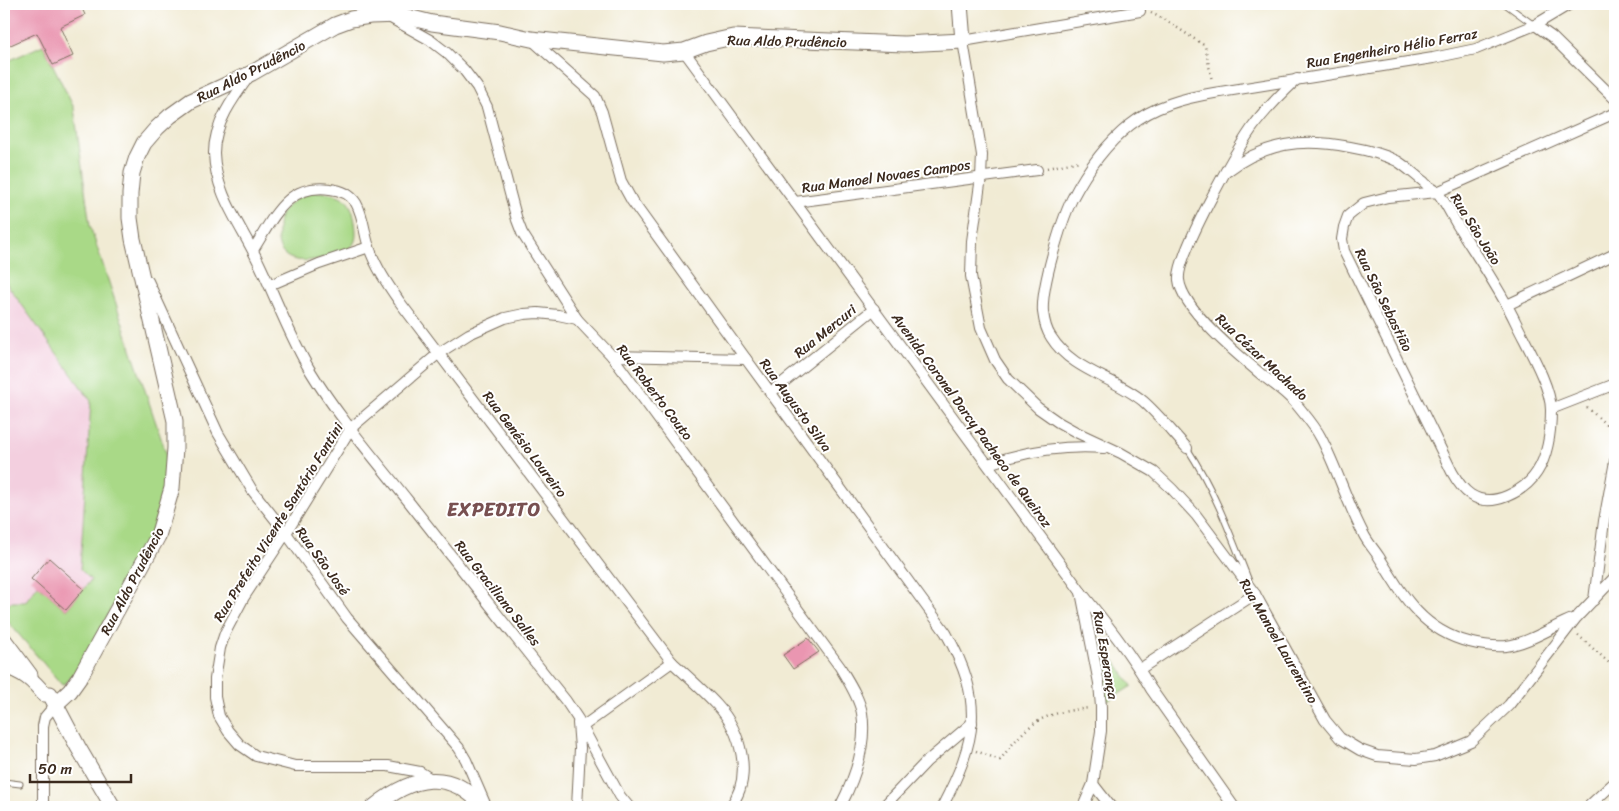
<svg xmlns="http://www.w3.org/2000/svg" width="1619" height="811" viewBox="0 0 1619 811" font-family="Sriracha,sans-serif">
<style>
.built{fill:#f3cfdf}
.green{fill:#a9d987;stroke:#728252}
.building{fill:#ea96b1}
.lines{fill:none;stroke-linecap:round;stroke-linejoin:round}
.lane-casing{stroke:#7b6e5e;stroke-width:7}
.street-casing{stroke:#7b6e5e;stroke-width:12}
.secondary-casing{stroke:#7b6e5e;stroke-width:17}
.path{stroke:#7b6e5e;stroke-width:2.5;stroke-dasharray:1 4;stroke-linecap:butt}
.lane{stroke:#fff;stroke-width:5}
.street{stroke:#fff;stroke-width:10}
.secondary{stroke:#fff;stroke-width:15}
.labels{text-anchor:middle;stroke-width:4;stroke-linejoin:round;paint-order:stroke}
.street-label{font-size:14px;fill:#3b2a1e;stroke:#fff}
.district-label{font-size:19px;font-weight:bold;letter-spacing:1px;fill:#785051;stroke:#fff}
</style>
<rect width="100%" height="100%" fill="#fff"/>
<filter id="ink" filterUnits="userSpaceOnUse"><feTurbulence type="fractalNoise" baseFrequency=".02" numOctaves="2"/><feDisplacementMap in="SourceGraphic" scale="10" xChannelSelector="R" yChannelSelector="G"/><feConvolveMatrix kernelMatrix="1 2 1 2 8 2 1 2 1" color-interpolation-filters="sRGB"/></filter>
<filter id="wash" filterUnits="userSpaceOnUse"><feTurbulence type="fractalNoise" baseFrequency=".0096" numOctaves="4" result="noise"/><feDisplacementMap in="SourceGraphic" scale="20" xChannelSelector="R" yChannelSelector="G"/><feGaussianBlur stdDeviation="1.12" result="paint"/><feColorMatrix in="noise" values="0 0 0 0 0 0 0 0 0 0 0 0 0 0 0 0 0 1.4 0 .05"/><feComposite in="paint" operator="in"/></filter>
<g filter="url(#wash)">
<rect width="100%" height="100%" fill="#f1ebd4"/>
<polygon class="built" points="43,45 74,108 90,226 166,453 168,475 68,681 62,685 9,623 6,616 7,607 4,602 4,63"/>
<g class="green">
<path d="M43,45L74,108L90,226L166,453L168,475L161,518L83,660L68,681L62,685L9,623C4,616 6,609 10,602H25L38,585L66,610L91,580L80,569L91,401L4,280V63Z"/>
<path d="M306,191C325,193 347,190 353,213C355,221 358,236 354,243C349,252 336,255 327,257C306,263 275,265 278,233C278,226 278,217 283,211C289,204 299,197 306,191Z"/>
<polygon points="1093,629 1132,686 1104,703"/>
</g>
<g id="blocks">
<g class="building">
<polygon points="4,4 80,4 85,15 60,27 73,56 53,65 37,33 4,48"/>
<polygon points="49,558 84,589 66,610 31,579"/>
<polygon points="808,638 819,652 793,669 783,655"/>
</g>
</g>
</g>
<g filter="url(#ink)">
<use href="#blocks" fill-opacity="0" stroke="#7b6e5e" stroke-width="1"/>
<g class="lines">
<g class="lane-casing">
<g id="lane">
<polyline points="1505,4 1534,25"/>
<path d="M1187,448C1214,489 1231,535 1249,581"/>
<polyline points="4,782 20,784"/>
</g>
</g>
<g class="street-casing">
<g id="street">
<polyline points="1140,11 963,41 982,155 981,177 972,241 971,276 981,328 995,360 1008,379 1038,408 1058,422 1076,432 1121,453 1154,472 1172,489 1196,515 1255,594 1325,720 1340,738 1360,750 1377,756 1416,759 1435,756 1471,741 1509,705 1576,618 1615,577"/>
<path d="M387,16L430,40L447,53L464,70L477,87L487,107L517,220L522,233L577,319L612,356L840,667C848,681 859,697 862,713C867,744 854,780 840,807"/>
<polyline points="1535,25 1552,37 1615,99"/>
<path d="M532,40L595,96L602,112L621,181L632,201L746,359L946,633C985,702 977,740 942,807"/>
<path d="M684,51L1081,592C1106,623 1131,654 1151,689L1234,807"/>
<path d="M250,75C233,98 214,124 214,153C215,192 239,223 256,257C275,295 289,336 311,372C339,418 376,460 409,502C461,568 513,635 566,701L578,719L620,796L629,807"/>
<path d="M1297,79C1281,94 1265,110 1252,128C1236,151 1176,256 1179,280C1182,309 1239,356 1262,375C1274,384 1287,393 1297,405C1305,415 1315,426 1321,438C1337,468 1347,503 1363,533C1367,542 1374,549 1379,557C1403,596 1422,630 1469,642C1481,645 1494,647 1506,646C1530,643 1553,626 1575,618"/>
<path d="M1226,172C1266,142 1302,138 1350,147C1367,150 1383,154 1397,161C1407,167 1415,175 1424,182C1427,186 1432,188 1436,191C1445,200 1451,215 1458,226C1478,258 1500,289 1516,323C1527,346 1551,386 1551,410C1551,430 1548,455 1537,472C1525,491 1492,509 1471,495C1463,490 1457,481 1452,472L1344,251L1342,239L1344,227L1348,216L1364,203L1388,197L1437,192L1615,113"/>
<polyline points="795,202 1037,170"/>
<path d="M253,250C273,219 286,183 330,189C341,190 350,194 356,203C364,217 364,233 369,247C375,266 388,285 399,301L672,662C687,676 703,690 717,705C741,731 754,777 730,807"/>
<polyline points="148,281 218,433 252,490 286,533 347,618 459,748 466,760 486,806"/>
<polyline points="270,285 319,264 369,247"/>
<polyline points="1507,305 1615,254"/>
<polyline points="612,356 746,359"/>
<polyline points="770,393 874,309"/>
<polyline points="1551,409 1615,384"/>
<path d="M1187,448C1173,433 1159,415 1143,401C1114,377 1072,371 1051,337C1046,330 1044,320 1043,312C1041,287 1061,222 1072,199C1086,172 1106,144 1130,125C1154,106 1184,98 1214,93L1433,58L1476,49L1535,25L1570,4"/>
<path d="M988,464C1026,451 1064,445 1104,448"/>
<polyline points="1081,592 1099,683 1101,707 1101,731 1093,784 1083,807"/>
<polyline points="1594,600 1604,521 1615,461"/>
<polyline points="1140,669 1255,594"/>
<polyline points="582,727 672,662"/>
<polyline points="431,779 420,772 388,766 295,766 256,756 240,745 228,731 219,716 215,697 215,679 220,648 225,633 244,597 286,533 351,428 439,353 469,334 505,318 524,314 538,313 558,315 577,319"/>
<polyline points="1093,784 1111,807"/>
<polyline points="43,807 43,726 45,717 56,704"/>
<polyline points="577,807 580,748 578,723"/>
<polyline points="883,807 926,762 972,723"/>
<polyline points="1588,807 1615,782"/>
</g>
</g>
<g class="secondary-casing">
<g id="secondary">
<polyline points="4,640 30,675"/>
<path d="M4,666C22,671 33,680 44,694H50L78,747L113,807"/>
<polyline points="56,704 70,691 80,677 158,536 172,488 175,448 175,421 133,239 130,218 130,194 132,173 137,157 144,143 157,128 170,116 191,101 252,73 335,25 351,19 370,16 400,15 432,23 500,32 531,39 663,53 684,51 706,43 733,37 904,44 963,41 960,4"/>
<path d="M374,807C412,776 449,767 484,807"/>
</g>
</g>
<g class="path">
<polyline points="1151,13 1167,21 1205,46 1212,81"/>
<polyline points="1047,168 1080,161"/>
<polyline points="1587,407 1615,433"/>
<polyline points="1578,635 1615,668"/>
<path d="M976,751L1000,760C1029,722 1040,713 1090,708"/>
</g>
<use href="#lane" class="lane"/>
<use href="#street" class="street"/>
<use href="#secondary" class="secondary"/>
</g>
</g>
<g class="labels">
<g class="street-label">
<text transform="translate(787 41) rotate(1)" y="5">Rua Aldo Prudêncio</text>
<text transform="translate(1392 48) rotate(-10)" y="5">Rua Engenheiro Hélio Ferraz</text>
<text transform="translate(251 71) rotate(-27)" y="5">Rua Aldo Prudêncio</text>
<text transform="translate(886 176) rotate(-8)" y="5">Rua Manoel Novaes Campos</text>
<text transform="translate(1476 229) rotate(58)" y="5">Rua São João</text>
<text transform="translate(1384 300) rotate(64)" y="5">Rua São Sebastião</text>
<text transform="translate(825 331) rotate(-39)" y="5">Rua Mercuri</text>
<text transform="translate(1262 357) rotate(43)" y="5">Rua Cézar Machado</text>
<text transform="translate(655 392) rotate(53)" y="5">Rua Roberto Couto</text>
<text transform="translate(796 405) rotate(54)" y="5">Rua Augusto Silva</text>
<text transform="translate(972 420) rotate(54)" y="5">Avenida Coronel Darcy Pacheco de Queiroz</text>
<text transform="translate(525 444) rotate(53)" y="5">Rua Genésio Loureiro</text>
<text transform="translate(278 522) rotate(-58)" y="5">Rua Prefeito Vicente Santório Fantini</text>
<text transform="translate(323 561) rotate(54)" y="5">Rua São José</text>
<text transform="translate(132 581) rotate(-62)" y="5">Rua Aldo Prudêncio</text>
<text transform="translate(498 593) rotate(52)" y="5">Rua Graciliano Salles</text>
<text transform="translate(1279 641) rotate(60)" y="5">Rua Manoel Laurentino</text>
<text transform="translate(1106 655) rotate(80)" y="5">Rua Esperança</text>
</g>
<g class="district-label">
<text x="494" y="516">EXPEDITO</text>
</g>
</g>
<rect width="1619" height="811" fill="none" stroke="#fff" stroke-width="20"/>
<path d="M30 774v8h101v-8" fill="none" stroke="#3b2a1e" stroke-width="2.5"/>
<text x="38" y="774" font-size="15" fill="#3b2a1e" stroke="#ffffff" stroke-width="4" paint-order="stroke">50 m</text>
</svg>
